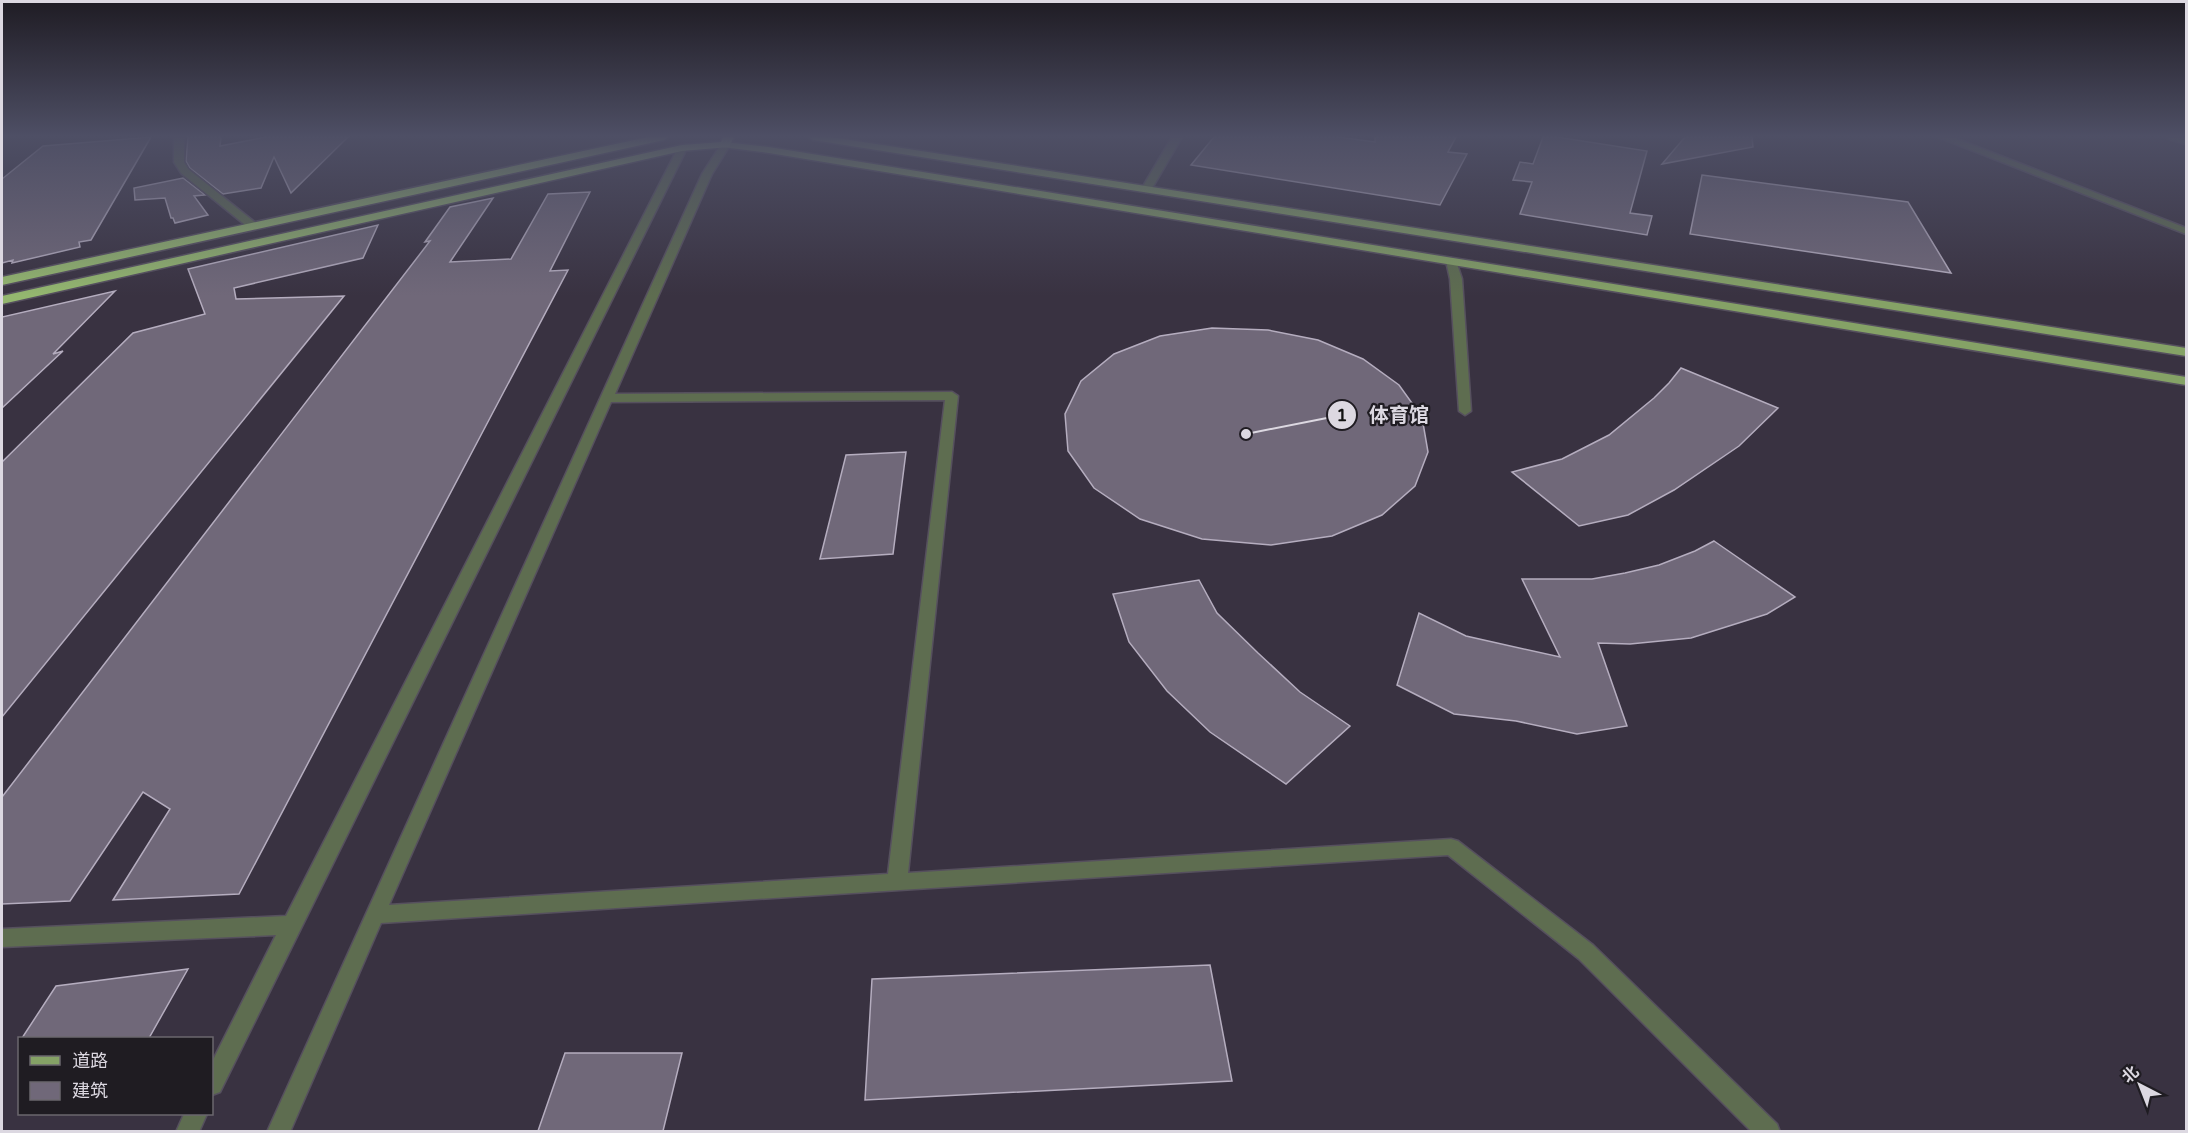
<svg xmlns="http://www.w3.org/2000/svg" width="2188" height="1133" viewBox="0 0 2188 1133" font-family="'Varela Round','Noto Sans SC',sans-serif">
<style>
.building{fill:#706879;stroke:#b5adbf;stroke-width:1.5}
.lines{fill:none;stroke-linecap:round;stroke-linejoin:round}
.minor-casing{stroke:#56505e;stroke-width:3}
.major-casing{stroke:#56505e;stroke-width:3}
.highway-casing{stroke:#56505e;stroke-width:3}
.minor{fill:#5e6d50;fill-rule:evenodd}
.major{fill:#85a266;fill-rule:evenodd}
.highway{fill:#94b76f;fill-rule:evenodd}
.leader{fill:none;stroke:#dcd8e1;stroke-width:2}
.callout-dot{fill:#dcd8e1;stroke:#1f1c22;stroke-width:2}
.mark-label{font-size:18px;text-anchor:middle;font-weight:bold;fill:#111}
.callout-label{font-size:20px;text-anchor:middle;font-weight:bold;fill:#dcd8e1;stroke:#1f1c22;stroke-width:4.5;stroke-linejoin:round;paint-order:stroke}
</style>
<rect width="100%" height="100%" fill="#393241"/>
<g class="building">
<polygon points="151,137 91,240 79,242 80,247 12,263 13,260 2,263 2,179 43,146"/>
<polygon points="188,137 221,137 220,146 266,137 348,137 291,193 274,157 261,188 223,194 190,168 186,161"/>
<polygon points="1214,137 1338,137 1375,142 1375,137 1456,137 1448,152 1467,154 1440,205 1191,165"/>
<polygon points="1543,137 1557,137 1647,151 1630,213 1652,216 1647,235 1520,214 1532,182 1513,180 1520,162 1533,164"/>
<polygon points="1685,137 1752,137 1753,147 1662,164"/>
<polygon points="1702,175 1908,202 1951,273 1690,234"/>
<polygon points="183,178 205,195 194,196 208,215 175,223 173,218 171,218 165,198 135,200 134,188"/>
<polygon points="590,192 550,271 568,270 239,894 113,900 170,809 143,792 70,901 2,904 2,797 430,241 425,242 450,207 493,198 450,262 511,259 548,194"/>
<polygon points="378,225 363,258 234,288 236,299 344,296 2,717 2,462 133,333 205,314 188,269"/>
<polygon points="115,291 53,354 63,351 2,408 2,317"/>
<polygon points="1212,328 1268,330 1318,340 1363,359 1399,385 1422,417 1428,452 1415,486 1382,515 1332,536 1271,545 1202,539 1140,519 1094,488 1068,451 1065,414 1081,381 1114,354 1160,336"/>
<polygon points="1681,368 1778,408 1739,446 1674,490 1628,515 1579,526 1512,472 1562,459 1609,435 1654,398 1669,383"/>
<polygon points="906,452 893,554 820,559 846,455"/>
<polygon points="1714,541 1795,597 1767,614 1691,638 1630,644 1598,643 1627,726 1577,734 1516,721 1454,714 1397,685 1419,613 1466,636 1560,657 1522,579 1592,579 1625,573 1659,565 1695,551"/>
<polygon points="1199,580 1217,613 1258,653 1300,692 1350,726 1286,784 1210,732 1167,691 1129,642 1113,594"/>
<polygon points="1210,965 1232,1081 865,1100 872,979"/>
<polygon points="188,969 149,1038 22,1038 56,986"/>
<polygon points="565,1053 682,1053 663,1131 538,1131"/>
</g>
<g class="lines">
<g class="minor-casing">
<g id="minor">
<polygon points="174,137 184,137 184,162 188,169 257,224 257,228 249,228 181,173 174,162"/>
<polygon points="1172,137 1182,137 1151,190 1143,190 1142,188"/>
<polygon points="1938,137 1952,137 2186,228 2186,234"/>
<polygon points="2167,137 2186,138 2186,144 2169,139"/>
<path d="M725,142L730,145L712,174L615,394L952,392L958,396L908,873L1451,839L1458,841L1593,945L1777,1124L1780,1132H1752L1579,959L1448,855L381,923L290,1132H267L702,174L722,143ZM945,400L888,874L389,905L611,402Z"/>
<polygon points="679,146 687,148 220,1092 212,1095 212,1062 276,935 2,947 2,929 286,916"/>
<polygon points="1451,258 1456,261 1462,279 1471,411 1465,415 1459,411 1450,279 1446,261"/>
<polygon points="184,1114 207,1114 199,1132 176,1132"/>
</g>
</g>
<g class="major-casing">
<g id="major">
<polygon points="808,137 831,137 2186,348 2186,356 813,140"/>
<polygon points="725,142 769,147 2186,377 2186,385 769,153 722,147 720,145"/>
</g>
</g>
<g class="highway-casing">
<g id="highway">
<polygon points="648,137 669,137 664,140 2,285 2,277"/>
<polygon points="723,137 734,137 729,147 682,151 2,304 2,296 682,145 721,142"/>
</g>
</g>
<use href="#minor" class="minor"/>
<use href="#major" class="major"/>
<use href="#highway" class="highway"/>
</g>
<linearGradient id="sky" x2="0" y2="1"><stop stop-color="#1f1c24"/><stop offset="0.46" stop-color="#4e4f65"/><stop offset="1" stop-color="#4e4f65" stop-opacity="0"/></linearGradient>
<rect width="2188" height="296" fill="url(#sky)"/>
<path class="leader" d="M1246 434L1342 415"/>
<g class="callout-dot">
<circle cx="1246" cy="434" r="6"/>
<circle cx="1342" cy="415" r="15"/>
</g>
<g class="mark-label">
<text x="1342" y="421">1</text>
</g>
<g class="callout-label">
<text x="1399" y="422">体育馆</text>
</g>
<rect width="2188" height="1133" fill="none" stroke="#dcd8e1" stroke-width="6"/>
<rect x="18" y="1037" width="195" height="78" fill="#1f1c22" stroke="#6b676e" stroke-width="1.5"/>
<rect x="30" y="1056" width="30" height="9" fill="#85a266" stroke="#6b676e" stroke-width="1.5"/>
<text x="72" y="1067" font-size="18" fill="#dcd8e1">道路</text>
<rect x="30" y="1082" width="30" height="18" fill="#706879" stroke="#6b676e" stroke-width="1.5"/>
<text x="72" y="1097" font-size="18" fill="#dcd8e1">建筑</text>
<g transform="translate(2140 1085) rotate(318)" stroke="#1f1c22" stroke-width="4.5" paint-order="stroke">
<path d="M0-4.5L10 22L0 15L-10 22Z" fill="#dcd8e1"/>
<text y="-9" font-size="16" font-weight="bold" text-anchor="middle" fill="#dcd8e1">北</text>
</g>
</svg>
